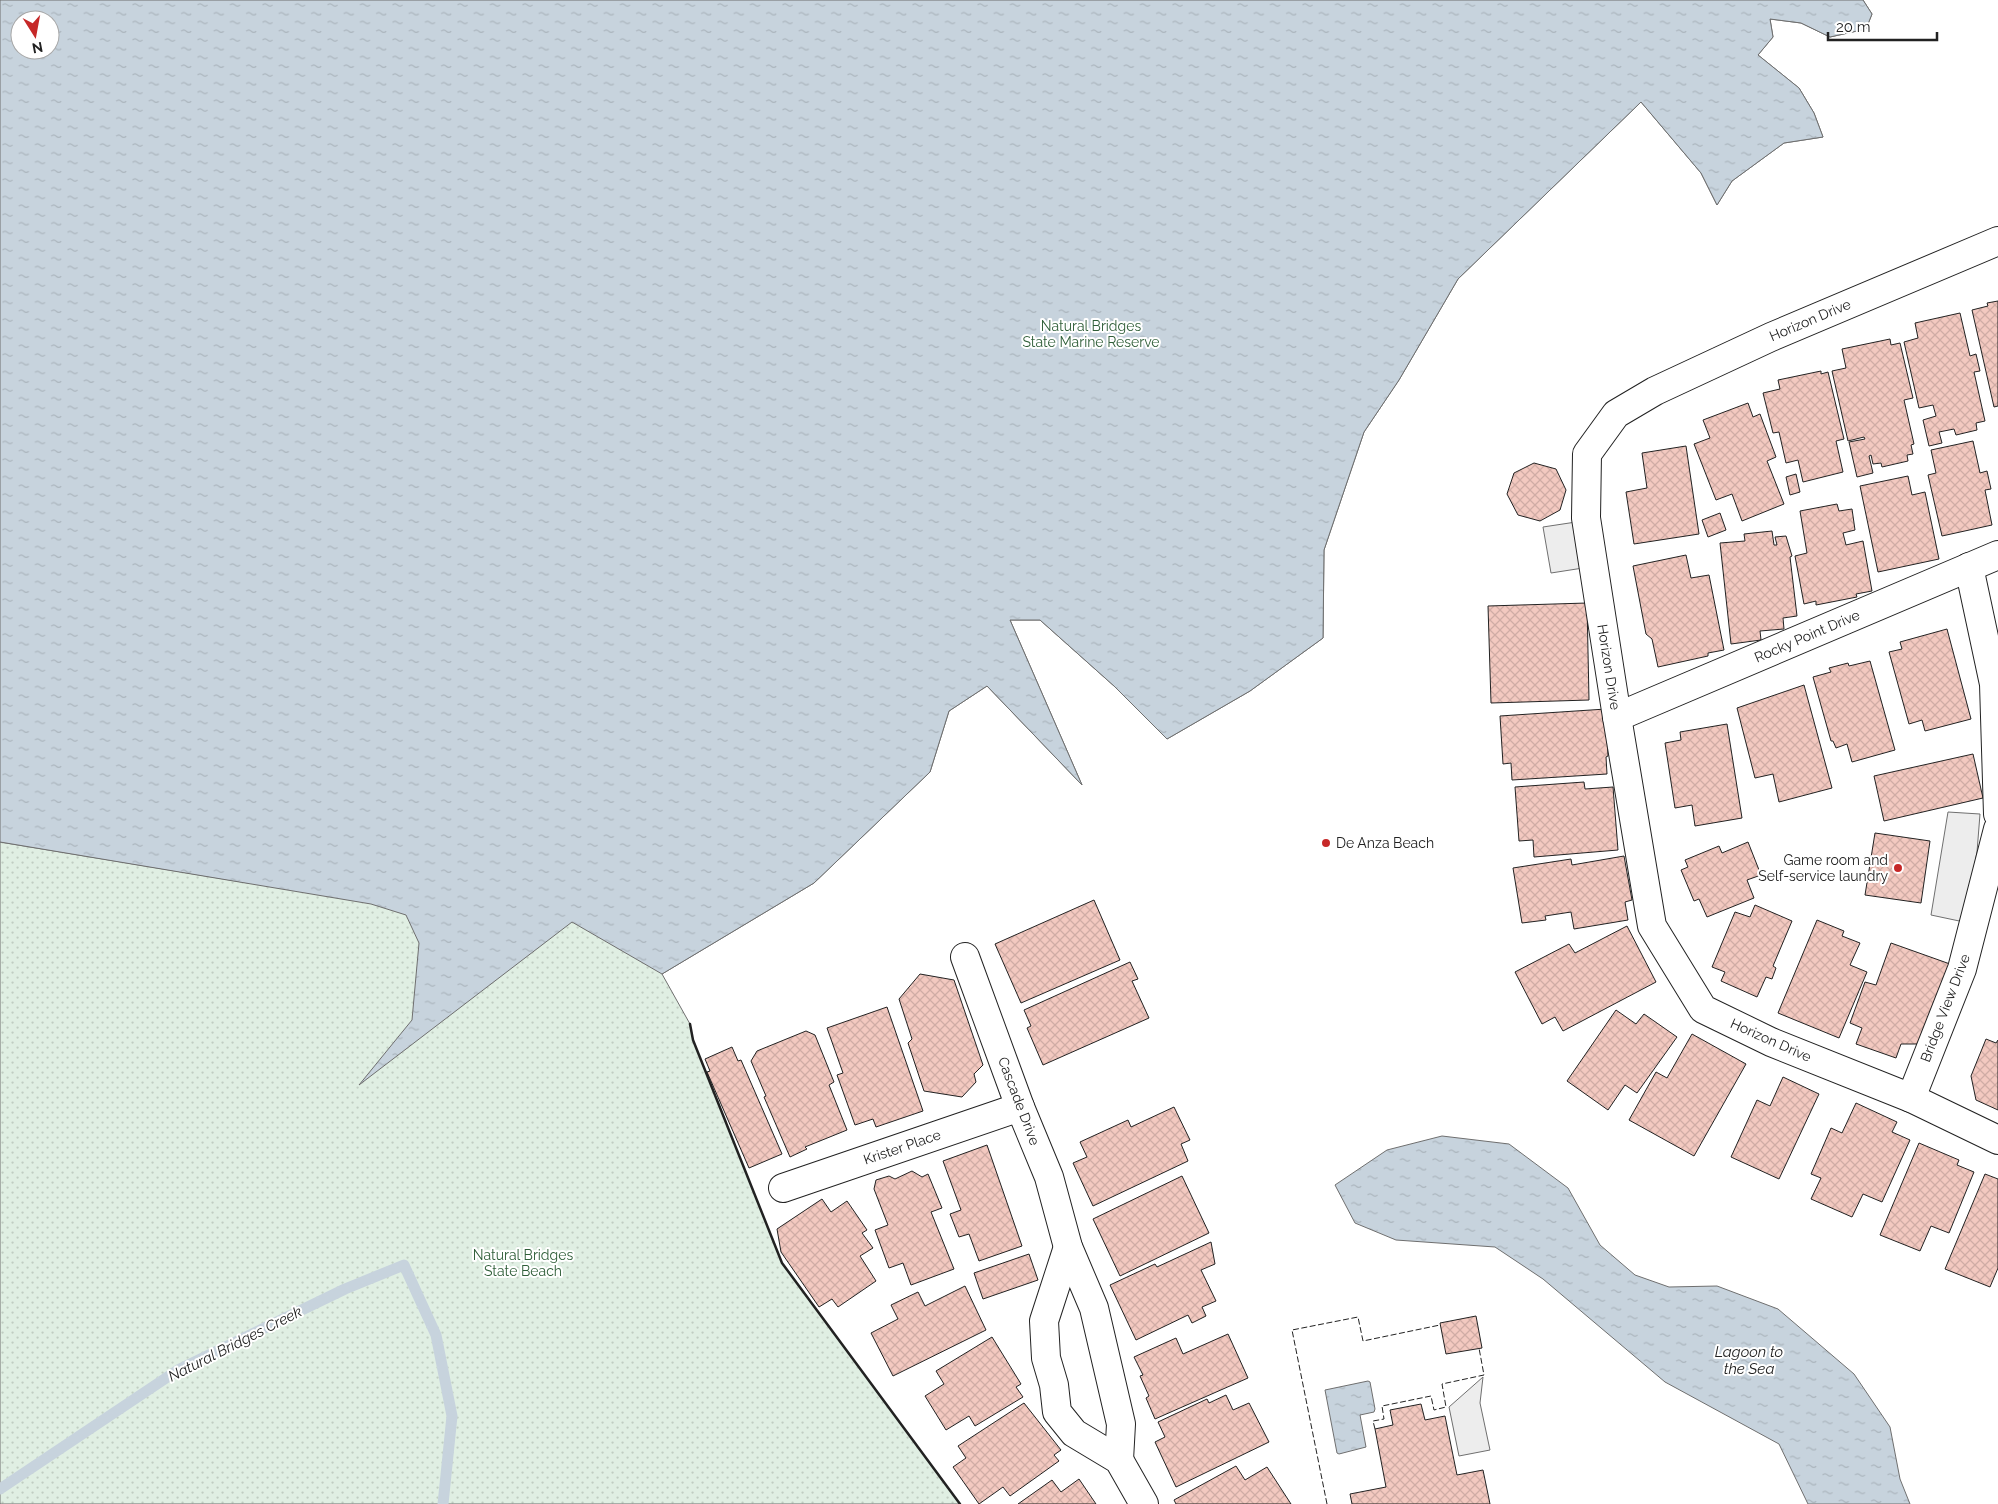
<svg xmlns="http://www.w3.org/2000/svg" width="1998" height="1504" viewBox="0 0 1998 1504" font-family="Raleway,sans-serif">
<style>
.park{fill:url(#park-dots);stroke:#6f6f6f}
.parking{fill:#ededed;stroke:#6f6f6f}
.water{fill:url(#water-ripples);stroke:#6f6f6f;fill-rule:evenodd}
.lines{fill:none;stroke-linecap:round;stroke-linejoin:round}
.stream{stroke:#c7d3dd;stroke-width:11}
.building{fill:url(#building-cross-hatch);stroke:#222}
.minor-casing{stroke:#222;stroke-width:30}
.minor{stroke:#fff;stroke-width:28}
.fence{stroke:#222;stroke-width:1;stroke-dasharray:6 2.5;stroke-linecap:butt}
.wall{stroke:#222;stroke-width:2.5}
.poi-dot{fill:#c62828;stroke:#fff;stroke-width:2}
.labels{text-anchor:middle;stroke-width:4;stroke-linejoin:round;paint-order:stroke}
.street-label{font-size:14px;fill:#222;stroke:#fff}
.park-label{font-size:14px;fill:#2f5e38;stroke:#fff}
.poi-label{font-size:14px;fill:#222;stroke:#fff;text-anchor:start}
.water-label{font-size:15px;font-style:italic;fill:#222;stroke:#fff}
</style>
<defs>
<pattern id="park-dots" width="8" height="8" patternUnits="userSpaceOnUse" patternTransform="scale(1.25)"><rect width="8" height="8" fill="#e0efe3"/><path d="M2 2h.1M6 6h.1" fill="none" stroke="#c0cdc2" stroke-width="1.8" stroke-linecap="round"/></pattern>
<pattern id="water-ripples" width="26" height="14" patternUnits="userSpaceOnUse" patternTransform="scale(1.25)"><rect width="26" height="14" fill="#c7d3dd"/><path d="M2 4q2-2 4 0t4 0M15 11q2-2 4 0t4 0" fill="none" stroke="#abb5bd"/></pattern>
<pattern id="building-cross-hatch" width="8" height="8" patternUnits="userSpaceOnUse" patternTransform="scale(1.25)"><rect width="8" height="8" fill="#f3c9c0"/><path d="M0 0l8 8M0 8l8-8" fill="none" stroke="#d0aca5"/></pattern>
</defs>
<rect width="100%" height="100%" fill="#fff"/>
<polygon class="park" points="1044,0 1863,0 1872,14 1866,29 1830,37 1801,23 1770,19 1773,37 1758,55 1799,88 1814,113 1823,137 1784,143 1732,181 1717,205 1701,173 1641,102 1458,279 1399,380 1364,432 1324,550 1323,638 1250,691 1167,739 1114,686 1040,620 1010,620 1082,785 987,686 949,711 930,772 814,883 662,974 690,1024 693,1040 782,1263 960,1504 0,1504 0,842 248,883"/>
<g class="parking">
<polygon points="1576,522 1583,568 1551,573 1543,527"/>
<polygon points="1948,812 1980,814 1977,852 1964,922 1931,915"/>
<polygon points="1483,1377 1480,1403 1490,1450 1459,1456 1449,1407"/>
</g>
<g class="water">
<path d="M0,0H1863L1872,14L1866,29L1830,37L1801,23L1770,19L1773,37L1758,55L1799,88L1814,113L1823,137L1784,143L1732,181L1717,205L1701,173L1641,102L1458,279L1399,380L1364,432L1324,550L1323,638L1250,691L1167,739L1114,686L1040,620H1010L1082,785L987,686L949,711L930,772L814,883L662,974L572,922L359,1085L412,1020L419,943L406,915L371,904L0,842ZM20,20H50V50H20Z"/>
<polygon points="1442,1136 1509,1144 1568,1188 1600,1245 1635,1275 1669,1287 1717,1286 1778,1309 1854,1374 1890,1427 1900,1479 1910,1504 1808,1504 1779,1444 1665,1382 1543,1279 1495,1247 1396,1240 1355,1223 1335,1185 1387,1150"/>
<polygon points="1368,1381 1370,1382 1375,1409 1374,1412 1360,1415 1366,1447 1339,1454 1337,1453 1325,1390"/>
</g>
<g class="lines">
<polyline class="stream" points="0,1489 178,1370 345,1289 404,1265 436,1335 452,1416 443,1504"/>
</g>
<g class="building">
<polygon points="1998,301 1998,406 1994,407 1972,310 1988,306 1987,303"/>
<polygon points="1960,313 1970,356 1976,354 1980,371 1974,372 1985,421 1976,423 1977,430 1956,435 1954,429 1939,432 1942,443 1929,446 1923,420 1936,416 1933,405 1919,408 1904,342 1918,338 1915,323"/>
<polygon points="1890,339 1891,345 1900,343 1913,398 1904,400 1914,444 1911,445 1913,454 1907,455 1908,461 1882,467 1881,463 1873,464 1871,455 1869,456 1873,473 1857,477 1849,442 1865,439 1864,437 1848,441 1832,371 1846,368 1842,349"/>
<polygon points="1821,371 1821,374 1828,372 1844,439 1836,441 1843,472 1803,482 1798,460 1786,463 1779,432 1773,433 1763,393 1780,389 1778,380"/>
<polygon points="1748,403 1753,417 1760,414 1776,457 1767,461 1784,504 1742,521 1732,494 1716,500 1694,444 1710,438 1703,420"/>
<polygon points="1973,441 1980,473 1987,471 1991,489 1985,490 1992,525 1942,536 1928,475 1936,473 1931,450"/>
<polygon points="1686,446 1699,534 1634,544 1626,492 1647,488 1642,453"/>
<polygon points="1534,463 1556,469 1566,490 1560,510 1540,521 1518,515 1507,494 1514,473"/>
<polygon points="1796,474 1800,492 1790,495 1786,477"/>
<polygon points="1908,476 1912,495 1925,492 1939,559 1878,572 1860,486"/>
<polygon points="1837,504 1839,511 1852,509 1855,530 1843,533 1846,545 1863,541 1872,591 1856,594 1857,597 1816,605 1816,601 1804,604 1795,556 1807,553 1800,511"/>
<polygon points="1720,513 1726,530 1708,537 1702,520"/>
<polygon points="1772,531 1774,545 1777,545 1775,537 1786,536 1792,556 1790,557 1797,616 1783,618 1784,629 1760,631 1761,640 1731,644 1720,543 1745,541 1744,534"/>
<polygon points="1686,555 1691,578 1709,575 1724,650 1708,653 1708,656 1658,667 1652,639 1646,634 1633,566"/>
<polygon points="1587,603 1589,700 1491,703 1488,606"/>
<polygon points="1947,629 1971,719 1925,731 1922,720 1909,724 1889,652 1902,649 1900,642"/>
<polygon points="1870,661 1895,750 1852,762 1847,744 1836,748 1833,741 1831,741 1813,677 1831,672 1829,668 1848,663 1849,666"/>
<polygon points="1804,685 1832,788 1779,802 1773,774 1755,778 1737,708"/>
<polygon points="1606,709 1608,756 1606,757 1607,774 1512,780 1511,763 1503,764 1500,716"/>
<polygon points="1727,724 1742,818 1695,826 1692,805 1675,808 1665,743 1681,740 1680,732"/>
<polygon points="1973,754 1983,798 1884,821 1874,776"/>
<polygon points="1584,782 1585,789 1613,787 1618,850 1534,857 1533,840 1519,841 1515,787"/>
<polygon points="1875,833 1930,841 1921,903 1865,895"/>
<polygon points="1748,842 1761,875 1747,880 1754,898 1707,917 1699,899 1694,901 1681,870 1688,867 1685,860 1719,846 1722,853"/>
<polygon points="1624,856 1632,900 1625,902 1628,920 1574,929 1571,912 1545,916 1546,920 1522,923 1513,868 1571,859 1572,865"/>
<polygon points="1094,900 1120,960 1021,1003 995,944"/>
<polygon points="1755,905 1792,921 1773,966 1776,968 1772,979 1766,977 1757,997 1721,981 1725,972 1712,967 1735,912 1750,917"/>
<polygon points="1817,920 1844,931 1842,936 1860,943 1850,965 1867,972 1839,1038 1778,1013"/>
<polygon points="1627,926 1656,982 1563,1031 1555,1017 1542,1024 1515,972 1569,944 1575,953"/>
<polygon points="1891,943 1950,964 1921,1044 1901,1044 1896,1058 1856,1044 1862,1028 1850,1023 1865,982 1876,985"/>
<polygon points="1130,962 1138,979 1132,981 1149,1018 1043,1065 1027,1028 1031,1026 1024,1010"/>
<polygon points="920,974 954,980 983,1065 974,1074 976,1082 962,1097 924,1091 908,1043 912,1039 899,999"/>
<polygon points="887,1007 923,1111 876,1127 873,1119 855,1125 837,1075 843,1073 827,1028"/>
<polygon points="1616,1010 1636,1024 1644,1014 1677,1037 1637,1093 1625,1085 1608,1110 1567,1081"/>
<polygon points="806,1031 815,1035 834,1082 829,1085 847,1130 805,1147 807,1149 790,1157 764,1097 766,1096 751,1061 757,1051"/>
<polygon points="1692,1034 1746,1064 1694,1156 1629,1120 1656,1072 1667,1078"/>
<polygon points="1986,1039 1996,1043 1998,1040 1998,1110 1976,1100 1971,1076"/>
<polygon points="732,1047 738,1061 741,1060 782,1154 749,1168 707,1072 710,1071 705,1059"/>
<polygon points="1783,1077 1819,1094 1779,1179 1731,1157 1757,1100 1770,1106"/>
<polygon points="1856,1103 1897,1122 1892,1132 1910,1140 1882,1202 1863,1194 1852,1217 1811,1199 1821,1178 1811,1174 1831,1128 1842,1133"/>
<polygon points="1174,1107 1190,1140 1181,1144 1188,1161 1093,1206 1073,1163 1087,1157 1080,1142 1128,1120 1131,1127"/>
<polygon points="1919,1143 1959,1160 1957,1165 1974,1172 1949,1233 1931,1226 1920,1251 1880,1235"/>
<polygon points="987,1145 1022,1246 979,1261 969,1234 959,1237 950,1214 961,1210 943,1161"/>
<polygon points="912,1171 922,1177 928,1174 942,1208 931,1212 954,1269 911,1285 903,1263 889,1268 875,1230 888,1225 874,1189 876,1180 889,1176 895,1179"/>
<polygon points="1985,1174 1998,1179 1998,1268 1990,1287 1945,1269"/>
<polygon points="1182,1176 1209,1233 1120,1276 1093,1219"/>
<polygon points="822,1199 831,1212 847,1201 867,1230 862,1233 873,1248 860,1256 876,1281 838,1307 832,1299 819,1307 781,1252 777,1229"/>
<polygon points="1211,1242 1215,1264 1201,1270 1216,1301 1202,1307 1206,1316 1192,1323 1188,1315 1136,1340 1110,1285 1155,1264 1157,1267"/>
<polygon points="1029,1254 1038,1280 983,1299 974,1273"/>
<polygon points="965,1286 986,1330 893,1376 871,1333 898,1319 891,1305 918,1292 925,1306"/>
<polygon points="1476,1316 1482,1348 1446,1354 1440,1323"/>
<polygon points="1228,1334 1248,1378 1155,1419 1146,1398 1149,1396 1140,1376 1143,1375 1134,1357 1176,1338 1183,1354"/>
<polygon points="992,1337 1021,1384 1016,1387 1023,1397 975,1426 969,1416 946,1430 925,1396 944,1384 936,1371"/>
<polygon points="1226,1395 1233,1410 1249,1403 1269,1442 1176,1487 1155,1442 1165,1437 1158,1422 1207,1399 1209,1403"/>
<polygon points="1024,1403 1061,1450 1054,1455 1059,1461 1010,1496 1003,1487 979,1504 953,1467 966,1458 958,1446"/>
<polygon points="1421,1404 1425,1420 1445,1416 1457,1475 1483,1470 1490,1504 1352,1504 1350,1494 1386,1487 1375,1429 1393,1425 1390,1410"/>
<polygon points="1236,1466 1245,1480 1267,1467 1291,1504 1176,1504 1174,1500"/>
<polygon points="1079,1479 1096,1504 1018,1504 1052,1480 1061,1492"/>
</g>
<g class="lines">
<g class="minor-casing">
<g id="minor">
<polyline points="1998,241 1771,337 1655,391 1616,414 1587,454 1586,518 1617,717 1652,926 1703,1009 1771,1042 1911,1098 1998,1140"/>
<polyline points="1969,567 1994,684 1998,814"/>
<polyline points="1617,717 1998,555"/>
<polyline points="965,957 1020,1107 1049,1177 1068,1247 1094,1308 1121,1424 1119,1460"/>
<polyline points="1911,1098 1962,969 1998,829"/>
<polyline points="783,1188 1020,1107"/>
<polyline points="1068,1247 1044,1321 1046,1358 1054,1385 1057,1412 1074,1433 1119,1460 1144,1504"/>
</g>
</g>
<use href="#minor" class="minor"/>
<g class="fence">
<polyline points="1375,1429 1373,1421 1384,1419 1382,1406 1431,1396 1434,1410 1446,1407 1442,1384 1484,1375 1479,1348"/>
<polyline points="1327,1504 1292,1330 1358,1317 1363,1341 1440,1325"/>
</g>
<polyline class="wall" points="690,1024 693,1040 782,1263 960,1504"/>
</g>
<g class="poi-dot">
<circle cx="1326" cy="843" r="5"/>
<circle cx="1898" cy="868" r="5"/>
</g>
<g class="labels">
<g class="street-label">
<text transform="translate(1810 320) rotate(-23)" y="5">Horizon Drive</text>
<text transform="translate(1807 636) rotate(-23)" y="5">Rocky Point Drive</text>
<text transform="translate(1609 667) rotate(81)" y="5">Horizon Drive</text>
<text transform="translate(1945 1008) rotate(-69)" y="5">Bridge View Drive</text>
<text transform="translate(1771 1040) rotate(24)" y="5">Horizon Drive</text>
<text transform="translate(1019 1101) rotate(69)" y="5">Cascade Drive</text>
<text transform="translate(902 1147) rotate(-19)" y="5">Krister Place</text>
</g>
<g class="park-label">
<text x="1091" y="331">Natural Bridges<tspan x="1091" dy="16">State Marine Reserve</tspan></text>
<text x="523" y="1260">Natural Bridges<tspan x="523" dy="16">State Beach</tspan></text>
</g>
<g class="poi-label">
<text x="1336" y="848">De Anza Beach</text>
<text x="1888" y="865" text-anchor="end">Game room and<tspan x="1888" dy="16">Self-service laundry</tspan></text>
</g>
<g class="water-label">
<text transform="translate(235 1344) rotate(-27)" y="5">Natural Bridges Creek</text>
<text x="1749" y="1357">Lagoon to<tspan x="1749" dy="17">the Sea</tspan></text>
</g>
</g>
<g transform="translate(35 35) rotate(169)"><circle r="24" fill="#ffffff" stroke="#a7a7a7"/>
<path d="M0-4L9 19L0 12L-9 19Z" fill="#c62828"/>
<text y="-8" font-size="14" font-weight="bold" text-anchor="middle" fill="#222222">N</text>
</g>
<path d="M1828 32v8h109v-8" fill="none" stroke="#222222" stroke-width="2.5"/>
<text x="1836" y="32" font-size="15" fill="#222222" stroke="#ffffff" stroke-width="4" paint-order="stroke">20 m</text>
</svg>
